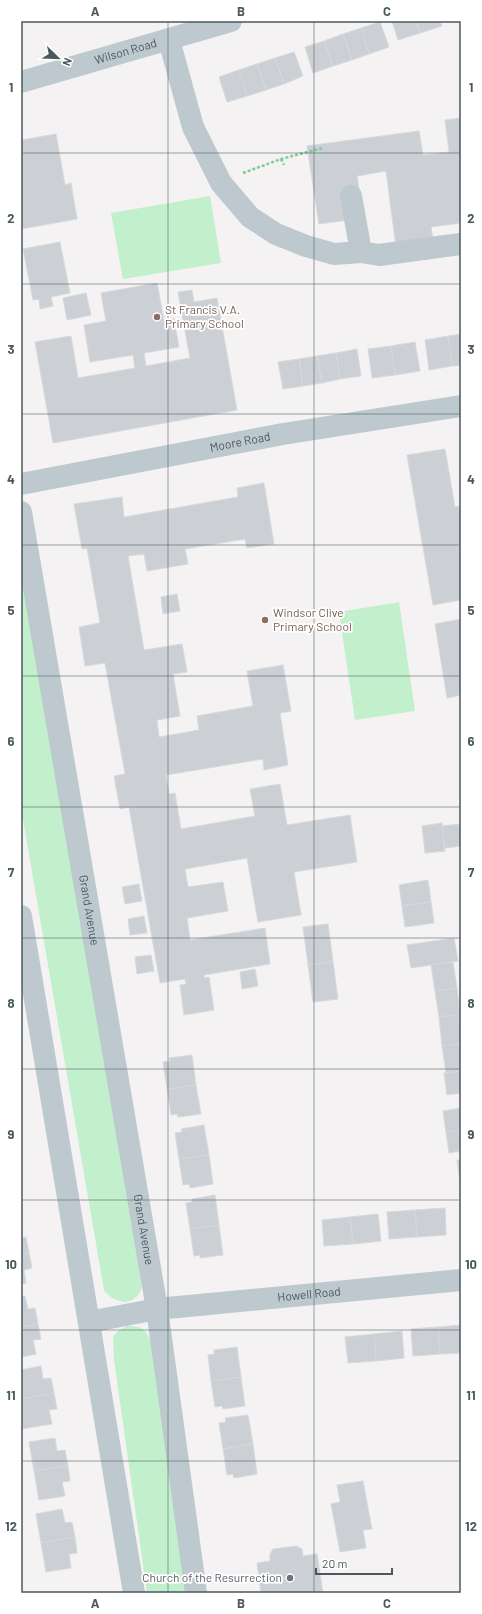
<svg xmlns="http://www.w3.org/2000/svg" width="482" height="1614" viewBox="0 0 482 1614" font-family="Barlow,sans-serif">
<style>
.green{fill:#c2f0cc}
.building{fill:#ccd0d4;stroke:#d6d9dd}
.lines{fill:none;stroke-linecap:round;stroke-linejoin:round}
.path{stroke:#7ace96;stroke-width:2.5;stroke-dasharray:3 2;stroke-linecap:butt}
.minor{stroke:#bdc9ce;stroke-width:22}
.grid{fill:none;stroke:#49595f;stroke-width:1;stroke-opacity:0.55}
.education-dot{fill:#8d6e63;stroke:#fff;stroke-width:1.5}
.worship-dot{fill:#6b7280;stroke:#fff;stroke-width:1.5}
.labels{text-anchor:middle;stroke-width:3.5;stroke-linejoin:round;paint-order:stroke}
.street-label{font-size:12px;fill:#49595f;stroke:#fff}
.education-label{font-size:12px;fill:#785e54;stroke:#fff;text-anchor:start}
.worship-label{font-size:12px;fill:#5b616d;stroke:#fff;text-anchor:end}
.neatline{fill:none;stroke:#49595f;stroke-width:1.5}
.grid-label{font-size:13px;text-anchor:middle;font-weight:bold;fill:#49595f}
</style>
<rect width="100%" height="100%" fill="#f4f2f2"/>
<g class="green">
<polygon points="210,196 221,263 123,279 111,213"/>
<path d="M21,574L143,1280C142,1283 142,1287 141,1290C133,1308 113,1303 104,1290L21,808Z"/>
<polygon points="399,602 415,711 355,720 339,612"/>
<path d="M127,1326C144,1326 147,1331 152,1346L186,1593H147L114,1360L113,1337L118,1331Z"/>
</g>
<g class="building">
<polygon points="392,21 416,21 420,33 398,40"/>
<polygon points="416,21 440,21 442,26 420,33"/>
<polygon points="380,22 389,47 369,54 361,28"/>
<polygon points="361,28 369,54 352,60 343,34"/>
<polygon points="343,34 352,60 333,66 324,41"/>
<polygon points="324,41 333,66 313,73 305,47"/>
<polygon points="294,52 303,76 284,84 275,58"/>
<polygon points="275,58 284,84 266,90 257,64"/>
<polygon points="257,64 266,90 247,96 239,70"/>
<polygon points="239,70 247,96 227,102 219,77"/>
<polygon points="461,118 461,223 431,227 433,241 396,247 386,171 357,176 364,218 319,224 307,146 419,131 423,155 449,152 445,120"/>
<polygon points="56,134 65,185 71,183 77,219 21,229 21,140"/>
<polygon points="60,242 70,293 51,297 53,306 40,309 39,299 33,300 23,249"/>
<polygon points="157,283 164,320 174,319 179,347 144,353 146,366 190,358 178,292 192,290 194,302 217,298 237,410 53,443 35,342 71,336 78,378 135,368 133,355 90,362 84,325 106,321 101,293"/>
<polygon points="86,293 91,315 67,320 63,298"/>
<polygon points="461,334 461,365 452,366 448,336"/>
<polygon points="448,336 452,366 429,370 425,340"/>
<polygon points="415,342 420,371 395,375 391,346"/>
<polygon points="391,346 395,375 372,378 368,349"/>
<polygon points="357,349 361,376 340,379 336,353"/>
<polygon points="336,353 340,379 322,383 317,356"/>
<polygon points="317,356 322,383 303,386 299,359"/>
<polygon points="299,359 303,386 283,389 278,362"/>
<polygon points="445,449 455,507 461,506 461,545 459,545 461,555 461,600 433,605 407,455"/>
<polygon points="264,483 274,544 247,548 245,539 185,549 188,564 147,571 144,554 128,556 144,650 182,644 187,672 173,674 180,716 157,720 159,737 199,730 197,716 253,706 247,671 283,665 291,711 280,713 288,765 264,770 263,759 166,775 169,794 175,793 181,829 255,816 250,789 280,784 287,825 350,815 357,862 294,872 301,915 258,922 247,858 185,869 188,887 223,882 228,911 187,918 190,940 265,928 270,964 204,975 205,978 209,977 214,1010 184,1015 180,985 186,984 185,979 160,983 129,807 120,809 114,776 125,774 105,663 85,666 79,627 100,623 87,548 82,549 74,504 122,497 124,517 238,497 237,488"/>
<polygon points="177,594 180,611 163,614 161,597"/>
<polygon points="461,619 461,695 447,698 435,624"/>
<polygon points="442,823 445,851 425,853 422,826"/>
<polygon points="461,824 461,846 445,848 442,826"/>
<polygon points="428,880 431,902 402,906 399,885"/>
<polygon points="139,884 142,901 125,904 122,887"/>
<polygon points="431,902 434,923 405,927 402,906"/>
<polygon points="144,916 147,933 130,935 128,919"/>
<polygon points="328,924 333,962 308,965 303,927"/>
<polygon points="454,938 458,961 411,968 407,945"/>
<polygon points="151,955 154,971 137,974 135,957"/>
<polygon points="333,962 338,999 313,1002 308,965"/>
<polygon points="453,962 457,988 435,991 431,965"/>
<polygon points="255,969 258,986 242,989 240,972"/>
<polygon points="457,988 460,1014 439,1017 435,991"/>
<polygon points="460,1014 461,1044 442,1046 439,1017"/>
<polygon points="461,1044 461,1071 446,1073 442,1046"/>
<polygon points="192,1055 196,1085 167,1089 163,1062 170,1061 169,1058"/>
<polygon points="461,1071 461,1093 447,1095 444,1073"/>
<polygon points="196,1085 201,1114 178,1117 177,1114 171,1115 167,1089"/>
<polygon points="461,1108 461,1130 446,1132 443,1111"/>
<polygon points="204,1125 209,1155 179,1159 175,1133 182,1132 181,1129"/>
<polygon points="461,1130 461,1151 449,1153 446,1132"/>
<polygon points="209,1155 213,1184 190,1188 189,1184 183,1185 179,1159"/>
<polygon points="457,1160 461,1160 461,1181 460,1182"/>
<polygon points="215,1195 219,1225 190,1229 186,1203 192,1202 192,1199"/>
<polygon points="445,1208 446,1235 417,1237 415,1210"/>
<polygon points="415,1210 417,1237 389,1239 387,1212"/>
<polygon points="378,1214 381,1241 353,1244 350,1217"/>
<polygon points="350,1217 353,1244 324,1246 322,1220"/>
<polygon points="219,1225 223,1255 200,1258 200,1255 194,1256 190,1229"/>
<polygon points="26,1237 29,1253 21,1254 21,1238"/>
<polygon points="29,1253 32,1268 24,1270 26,1283 21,1284 21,1254"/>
<polygon points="25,1296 28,1309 35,1308 38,1324 21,1327 21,1297"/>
<polygon points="38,1324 41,1339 33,1340 36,1354 21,1357 21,1327"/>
<polygon points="461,1325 461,1353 440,1354 438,1327"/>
<polygon points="438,1327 440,1354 413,1356 411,1329"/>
<polygon points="402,1331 404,1358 376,1361 374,1334"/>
<polygon points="374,1334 376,1361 348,1363 345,1337"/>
<polygon points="237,1347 241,1377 211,1381 208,1355 214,1354 214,1350"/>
<polygon points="41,1366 43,1379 51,1378 54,1393 21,1399 21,1370"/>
<polygon points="241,1377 245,1406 223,1409 222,1406 215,1407 211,1381"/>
<polygon points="54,1393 57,1409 49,1410 52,1424 21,1429 21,1399"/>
<polygon points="248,1415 253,1444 223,1449 219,1423 226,1422 225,1418"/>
<polygon points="55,1438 57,1451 65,1450 68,1466 34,1471 29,1442"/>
<polygon points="253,1444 257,1474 234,1478 233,1474 227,1475 223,1449"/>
<polygon points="68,1466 70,1481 62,1482 65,1496 39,1500 34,1471"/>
<polygon points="363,1481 372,1529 363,1530 366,1548 340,1552 331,1504 340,1502 337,1485"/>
<polygon points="62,1509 65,1523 72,1522 75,1537 41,1543 36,1514"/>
<polygon points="75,1537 77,1553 69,1554 71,1568 46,1572 41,1543"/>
<polygon points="296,1546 302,1549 303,1556 317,1554 323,1593 261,1593 257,1563 270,1561 270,1554 273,1549"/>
</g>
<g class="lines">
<g class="path">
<polyline points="281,159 284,165"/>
<polyline points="243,173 281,159 323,148"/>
</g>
<g class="minor">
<polyline points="169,40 193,127 221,183 250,217 276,234 306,246 334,254 361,252 351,196"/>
<path id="s1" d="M21,82L231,21"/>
<polyline points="361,252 379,255 460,244"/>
<path id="s2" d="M21,484L283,434L461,406"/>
<path id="s3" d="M21,512L157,1309L196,1593"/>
<polyline points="21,916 134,1593"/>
<path id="s4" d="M89,1322L157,1309L461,1280"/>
</g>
</g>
<path class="grid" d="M168,21V1593M314,21V1593M21,153H461M21,284H461M21,414H461M21,545H461M21,676H461M21,807H461M21,938H461M21,1069H461M21,1200H461M21,1330H461M21,1461H461"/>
<g class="education-dot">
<circle cx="157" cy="317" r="4"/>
<circle cx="265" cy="620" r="4"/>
</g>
<circle class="worship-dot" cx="290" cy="1578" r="4"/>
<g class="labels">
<g class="street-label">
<text dy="4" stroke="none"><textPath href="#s1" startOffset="109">Wilson Road</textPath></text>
<text dy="4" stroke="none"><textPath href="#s2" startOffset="223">Moore Road</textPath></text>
<text dy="4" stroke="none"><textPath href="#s3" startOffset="404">Grand Avenue</textPath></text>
<text dy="4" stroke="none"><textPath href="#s3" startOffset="728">Grand Avenue</textPath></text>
<text dy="4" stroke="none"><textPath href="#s4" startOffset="222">Howell Road</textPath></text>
</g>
<g class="education-label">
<text x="165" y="314">St Francis V.A.<tspan x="165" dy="14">Primary School</tspan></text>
<text x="273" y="617">Windsor Clive<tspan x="273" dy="14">Primary School</tspan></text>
</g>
<g class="worship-label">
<text x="282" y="1582">Church of the Resurrection</text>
</g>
</g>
<rect width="482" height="1614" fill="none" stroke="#ffffff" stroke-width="44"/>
<g transform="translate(58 58) rotate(113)" stroke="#ffffff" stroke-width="3" paint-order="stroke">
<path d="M0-3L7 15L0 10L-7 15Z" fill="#49595f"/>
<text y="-6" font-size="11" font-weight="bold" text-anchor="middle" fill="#49595f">N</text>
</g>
<path d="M316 1568v6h76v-6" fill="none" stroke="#49595f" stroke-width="2"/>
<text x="322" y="1568" font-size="12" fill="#49595f" stroke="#ffffff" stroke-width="3" paint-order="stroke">20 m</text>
<rect x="22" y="22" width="438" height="1570" class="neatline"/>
<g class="grid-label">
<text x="95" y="16">A</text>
<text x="241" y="16">B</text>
<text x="387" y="16">C</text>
<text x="11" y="92">1</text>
<text x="471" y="92">1</text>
<text x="11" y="223">2</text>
<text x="471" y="223">2</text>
<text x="11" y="354">3</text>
<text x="471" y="354">3</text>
<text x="11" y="484">4</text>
<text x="471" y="484">4</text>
<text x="11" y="615">5</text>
<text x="471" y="615">5</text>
<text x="11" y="746">6</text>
<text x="471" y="746">6</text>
<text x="11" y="877">7</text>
<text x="471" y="877">7</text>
<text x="11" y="1008">8</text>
<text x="471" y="1008">8</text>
<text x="11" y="1139">9</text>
<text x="471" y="1139">9</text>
<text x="11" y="1269">10</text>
<text x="471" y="1269">10</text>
<text x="11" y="1400">11</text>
<text x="471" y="1400">11</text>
<text x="11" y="1531">12</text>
<text x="471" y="1531">12</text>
<text x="95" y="1608">A</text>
<text x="241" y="1608">B</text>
<text x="387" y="1608">C</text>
</g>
</svg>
